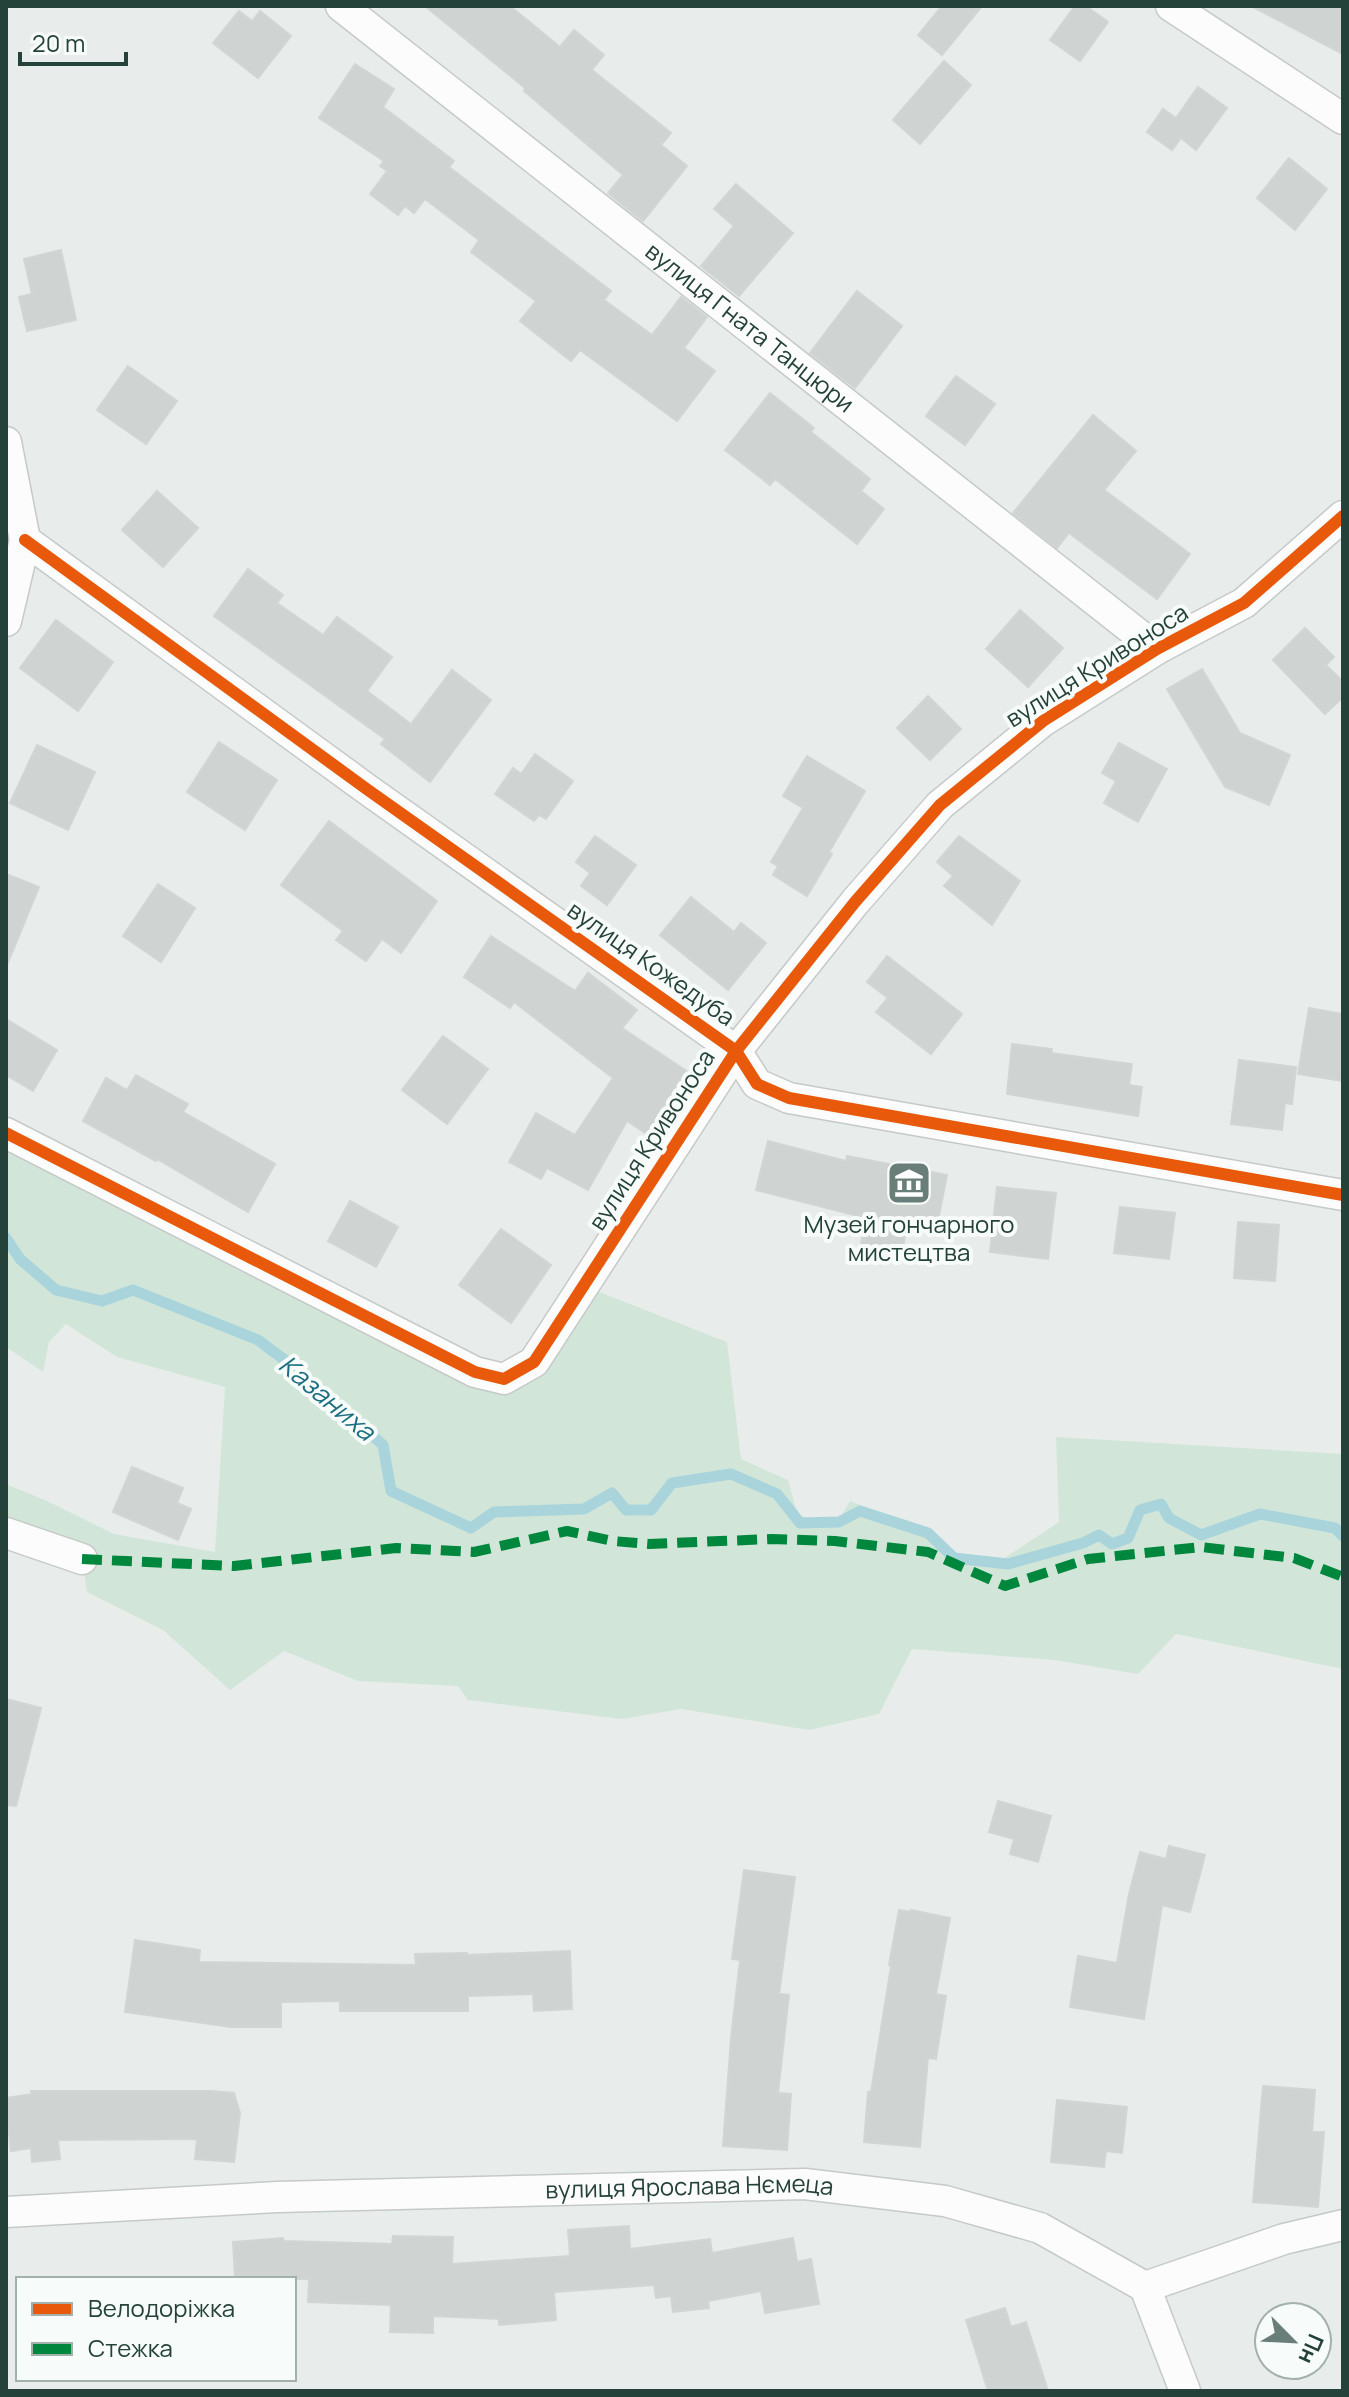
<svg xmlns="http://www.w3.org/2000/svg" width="1349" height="2397" viewBox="0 0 1349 2397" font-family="Manrope,sans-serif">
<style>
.green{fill:#d1e6d8}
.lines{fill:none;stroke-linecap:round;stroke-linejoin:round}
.stream{stroke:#a9d4db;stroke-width:11}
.building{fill:#cfd4d2;stroke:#d1d6d4;stroke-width:2}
.minor-casing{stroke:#c5cac8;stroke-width:33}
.minor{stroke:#fcfcfc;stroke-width:30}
.quiet{stroke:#00873e;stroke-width:10;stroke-dasharray:20 10;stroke-linecap:butt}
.cycleway-casing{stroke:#f7fbf9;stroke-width:17}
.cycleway{stroke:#e8590c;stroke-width:12}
.labels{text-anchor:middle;stroke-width:8;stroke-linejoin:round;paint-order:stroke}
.street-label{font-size:24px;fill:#24423a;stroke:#f7fbf9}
.poi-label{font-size:24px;fill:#24423a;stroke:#f7fbf9}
.water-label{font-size:26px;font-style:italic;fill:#1c6f80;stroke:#f7fbf9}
</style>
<rect width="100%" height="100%" fill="#e8edeb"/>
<polygon class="green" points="6,1133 504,1379 584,1286 727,1342 741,1459 788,1480 798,1516 838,1522 850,1501 940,1538 954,1558 1003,1559 1059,1522 1056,1437 1343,1454 1343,1669 1176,1634 1138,1674 1055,1660 912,1649 879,1714 809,1730 681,1709 622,1719 468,1700 458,1686 358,1681 284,1651 230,1690 163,1630 87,1592 82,1559 6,1533 6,1484 45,1500 114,1534 215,1552 225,1387 117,1357 66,1324 49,1342 43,1372 6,1347"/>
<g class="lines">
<polyline class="stream" points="6,1238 20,1259 56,1290 102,1301 133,1290 258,1340 298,1370 383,1445 391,1491 471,1528 494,1512 584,1509 612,1493 626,1510 651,1510 672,1483 731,1474 777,1494 800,1523 839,1522 860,1511 928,1533 954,1558 1008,1564 1083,1543 1099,1535 1112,1544 1128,1538 1140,1510 1161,1504 1169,1518 1201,1535 1260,1514 1335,1528 1343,1536"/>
</g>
<g class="building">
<polygon points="425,6 510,6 560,47 574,30 604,55 592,70 671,133 661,145 687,166 643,221 608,193 623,175 524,91 525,88"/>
<polygon points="942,6 982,6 942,55 918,35"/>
<polygon points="1075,6 1086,6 1108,22 1080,61 1050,40"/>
<polygon points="1251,6 1343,6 1343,54"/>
<polygon points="239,11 252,21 260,11 291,36 258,78 213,43"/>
<polygon points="944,61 971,85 920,144 893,120"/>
<polygon points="355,64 394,89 383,107 454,161 449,167 611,291 604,300 652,335 681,297 707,317 684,348 715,371 677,421 580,350 571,361 520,321 536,301 471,252 479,240 425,199 414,213 405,206 398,215 370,194 387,171 380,166 384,161 319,118"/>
<polygon points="1198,87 1227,108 1196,150 1181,138 1172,150 1147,132 1163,109 1176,118"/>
<polygon points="1289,158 1327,189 1295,230 1257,198"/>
<polygon points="736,184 793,233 739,296 701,266 734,226 714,209"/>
<polygon points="61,250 76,320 27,331 19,297 32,294 24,259"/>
<polygon points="857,291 902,326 855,388 810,353"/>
<polygon points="128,366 177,401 146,444 97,410"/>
<polygon points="956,376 995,404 965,445 926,416"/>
<polygon points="770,393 814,428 811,432 870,479 861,491 884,509 857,544 775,479 770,485 725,450"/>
<polygon points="1093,415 1136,451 1104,490 1190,554 1157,599 1069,533 1057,548 1013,513"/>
<polygon points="157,491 198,528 163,567 122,530"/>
<polygon points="248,569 283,595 277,603 323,635 337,617 392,657 367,691 411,724 452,670 491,700 430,782 381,744 385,739 214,616"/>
<polygon points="1020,610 1063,648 1028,687 986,649"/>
<polygon points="56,620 113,662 78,711 20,668"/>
<polygon points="1305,628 1334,657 1326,665 1343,682 1343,697 1325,714 1273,660"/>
<polygon points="1202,669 1240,733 1290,755 1269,805 1225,787 1167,689"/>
<polygon points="928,696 961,729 930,760 897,728"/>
<polygon points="219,742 277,780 245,830 187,792"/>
<polygon points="1119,743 1167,769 1138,822 1104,803 1116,781 1102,773"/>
<polygon points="37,745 95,772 68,830 10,803"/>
<polygon points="535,754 573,781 546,819 539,815 534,821 495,794 513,768 521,774"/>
<polygon points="807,756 865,791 829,852 832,854 807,896 773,875 778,866 771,862 803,808 783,796"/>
<polygon points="329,821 437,901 401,953 382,939 366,961 336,940 343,931 281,885"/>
<polygon points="595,836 636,865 607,905 581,886 590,873 576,862"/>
<polygon points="959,836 1020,881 992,925 944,886 953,876 937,862"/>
<polygon points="6,874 39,887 7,965 6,965"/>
<polygon points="158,884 195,908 161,962 123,936"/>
<polygon points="691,897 734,932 741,923 766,943 728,990 660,935"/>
<polygon points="491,936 575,991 588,973 637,1010 622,1028 691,1074 650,1136 627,1121 588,1190 547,1168 541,1179 509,1162 536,1113 575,1135 613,1078 514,1002 510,1008 464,977"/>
<polygon points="887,956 962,1014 931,1054 876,1012 888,998 867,982"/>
<polygon points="1309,1008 1343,1014 1343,1081 1298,1074"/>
<polygon points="6,1019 57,1050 33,1091 6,1075"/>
<polygon points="443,1036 488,1069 447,1124 402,1090"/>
<polygon points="1012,1044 1052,1049 1051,1053 1132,1064 1129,1085 1142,1087 1138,1116 1007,1094"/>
<polygon points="1239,1060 1296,1067 1292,1104 1285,1103 1282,1130 1231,1124"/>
<polygon points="136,1075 188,1104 183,1112 275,1164 248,1212 157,1159 156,1161 83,1121 106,1078 127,1090"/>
<polygon points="768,1141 846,1161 847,1156 947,1175 937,1226 908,1220 900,1262 859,1254 866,1218 756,1190"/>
<polygon points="997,1187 1056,1193 1048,1259 990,1252"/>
<polygon points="350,1201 398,1227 376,1267 328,1241"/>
<polygon points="1120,1207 1175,1213 1169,1259 1114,1253"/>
<polygon points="1238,1222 1279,1225 1275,1281 1234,1278"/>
<polygon points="501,1229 551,1265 511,1323 459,1285"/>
<polygon points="132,1467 183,1488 177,1503 191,1509 178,1540 113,1512"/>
<polygon points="6,1699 41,1708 16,1806 6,1805"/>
<polygon points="998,1801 1051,1816 1038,1862 1010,1854 1014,1839 989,1832"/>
<polygon points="1169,1846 1205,1855 1190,1912 1162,1905 1144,2019 1070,2007 1078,1956 1117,1963 1129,1894 1140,1852 1166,1859"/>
<polygon points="744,1870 795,1877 779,1994 789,1995 778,2093 791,2094 787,2150 723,2146 731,2038 740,1960 732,1959"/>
<polygon points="899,1910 911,1912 911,1910 950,1918 936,1994 946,1996 936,2059 928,2058 920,2147 864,2142 868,2092 871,2092 891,1966 889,1965"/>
<polygon points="135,1940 200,1950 199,1962 416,1965 415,1954 467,1953 467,1955 570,1951 572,2009 534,2011 533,1994 468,1996 468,2011 340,2011 340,2001 281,2002 281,2027 231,2027 125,2012"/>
<polygon points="1263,2086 1315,2090 1312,2132 1324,2132 1318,2207 1253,2202"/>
<polygon points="31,2091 211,2091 234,2093 240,2113 234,2162 195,2159 197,2139 58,2140 60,2159 32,2162 31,2148 11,2151 6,2107 6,2098 32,2094"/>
<polygon points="1057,2100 1127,2107 1122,2153 1106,2151 1104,2167 1051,2162"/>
<polygon points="629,2226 630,2249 710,2239 712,2253 793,2238 797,2262 811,2259 819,2304 765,2313 761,2291 708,2301 709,2308 673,2312 671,2296 656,2298 654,2285 554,2292 556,2320 499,2325 499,2319 433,2316 433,2333 390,2332 391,2305 308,2302 309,2279 235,2279 233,2242 283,2238 284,2241 392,2244 393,2236 453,2237 452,2264 570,2256 568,2230"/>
<polygon points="1005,2308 1011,2327 1026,2322 1048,2391 988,2391 966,2320"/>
</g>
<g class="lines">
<g class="minor-casing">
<g id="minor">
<path id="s1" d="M341,6L1157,649"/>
<polyline points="1171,6 1343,119"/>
<polyline points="6,442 25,540 6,621"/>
<polyline points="25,540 368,790 736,1051 757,1084 789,1098 1343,1195"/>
<polyline points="6,1133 475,1372 504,1379 534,1362 736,1051 855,902 940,805 1043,721 1157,649 1244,603 1343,516"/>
<polyline points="6,1533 82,1559"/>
<path id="s2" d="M6,2212L277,2197L805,2184L945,2201L1040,2228L1145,2287L1284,2239L1343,2225"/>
<polyline points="1145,2287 1185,2391"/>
</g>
</g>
<use href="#minor" class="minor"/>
<polyline class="quiet" points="82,1559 234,1566 396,1548 474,1552 567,1531 613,1541 649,1544 771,1539 835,1541 928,1552 1005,1586 1088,1559 1201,1547 1294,1558 1343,1577"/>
<g class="cycleway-casing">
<g id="cycleway">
<polyline points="25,540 368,790 736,1051 757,1084 789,1098 1343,1195"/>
<polyline points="6,1133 475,1372 504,1379 534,1362 736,1051 855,902 940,805 1043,721 1157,649 1244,603 1343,516"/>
</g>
</g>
<use href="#cycleway" class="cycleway"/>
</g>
<defs>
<g id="museum-square" transform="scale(2.3)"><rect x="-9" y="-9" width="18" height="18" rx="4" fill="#697e78" stroke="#f7fbf9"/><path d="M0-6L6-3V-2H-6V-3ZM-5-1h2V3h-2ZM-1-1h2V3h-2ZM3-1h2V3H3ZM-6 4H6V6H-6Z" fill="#fff"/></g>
</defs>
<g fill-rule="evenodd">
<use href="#museum-square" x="909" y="1183"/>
</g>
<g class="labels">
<g class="street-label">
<text dy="8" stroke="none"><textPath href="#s1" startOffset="520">вулиця Гната Танцюри</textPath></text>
<text transform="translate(1097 666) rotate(-32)" y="8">вулиця Кривоноса</text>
<text transform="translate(651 964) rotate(35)" y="8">вулиця Кожедуба</text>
<text transform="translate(652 1140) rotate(-57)" y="8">вулиця Кривоноса</text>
<text dy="8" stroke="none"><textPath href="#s2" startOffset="684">вулиця Ярослава Нємеца</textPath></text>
</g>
<g class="poi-label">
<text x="909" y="1233">Музей гончарного<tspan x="909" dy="28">мистецтва</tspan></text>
</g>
<g class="water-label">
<text transform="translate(327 1398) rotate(40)" y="9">Казаниха</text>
</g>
</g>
<rect width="1349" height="2397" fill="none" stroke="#24423a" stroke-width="16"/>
<rect x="16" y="2277" width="280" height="104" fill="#f7fbf9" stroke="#a3b1ad" stroke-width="2"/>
<rect x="32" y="2303" width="40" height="12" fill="#e8590c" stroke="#a3b1ad" stroke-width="2"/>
<text x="88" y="2317" font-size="24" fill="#24423a">Велодоріжка</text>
<rect x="32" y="2343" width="40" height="12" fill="#00873e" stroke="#a3b1ad" stroke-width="2"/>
<text x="88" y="2357" font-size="24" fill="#24423a">Стежка</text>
<g transform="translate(1293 2341) rotate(114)"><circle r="38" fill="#f7fbf9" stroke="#a3b1ad" stroke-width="2"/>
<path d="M0-6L14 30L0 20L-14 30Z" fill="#697e78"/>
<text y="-12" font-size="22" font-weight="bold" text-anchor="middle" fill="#24423a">Пн</text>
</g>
<path d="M20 52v12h106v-12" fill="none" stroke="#24423a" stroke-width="4"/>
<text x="32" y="52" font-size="24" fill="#24423a" stroke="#f7fbf9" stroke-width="6" paint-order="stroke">20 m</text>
</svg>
